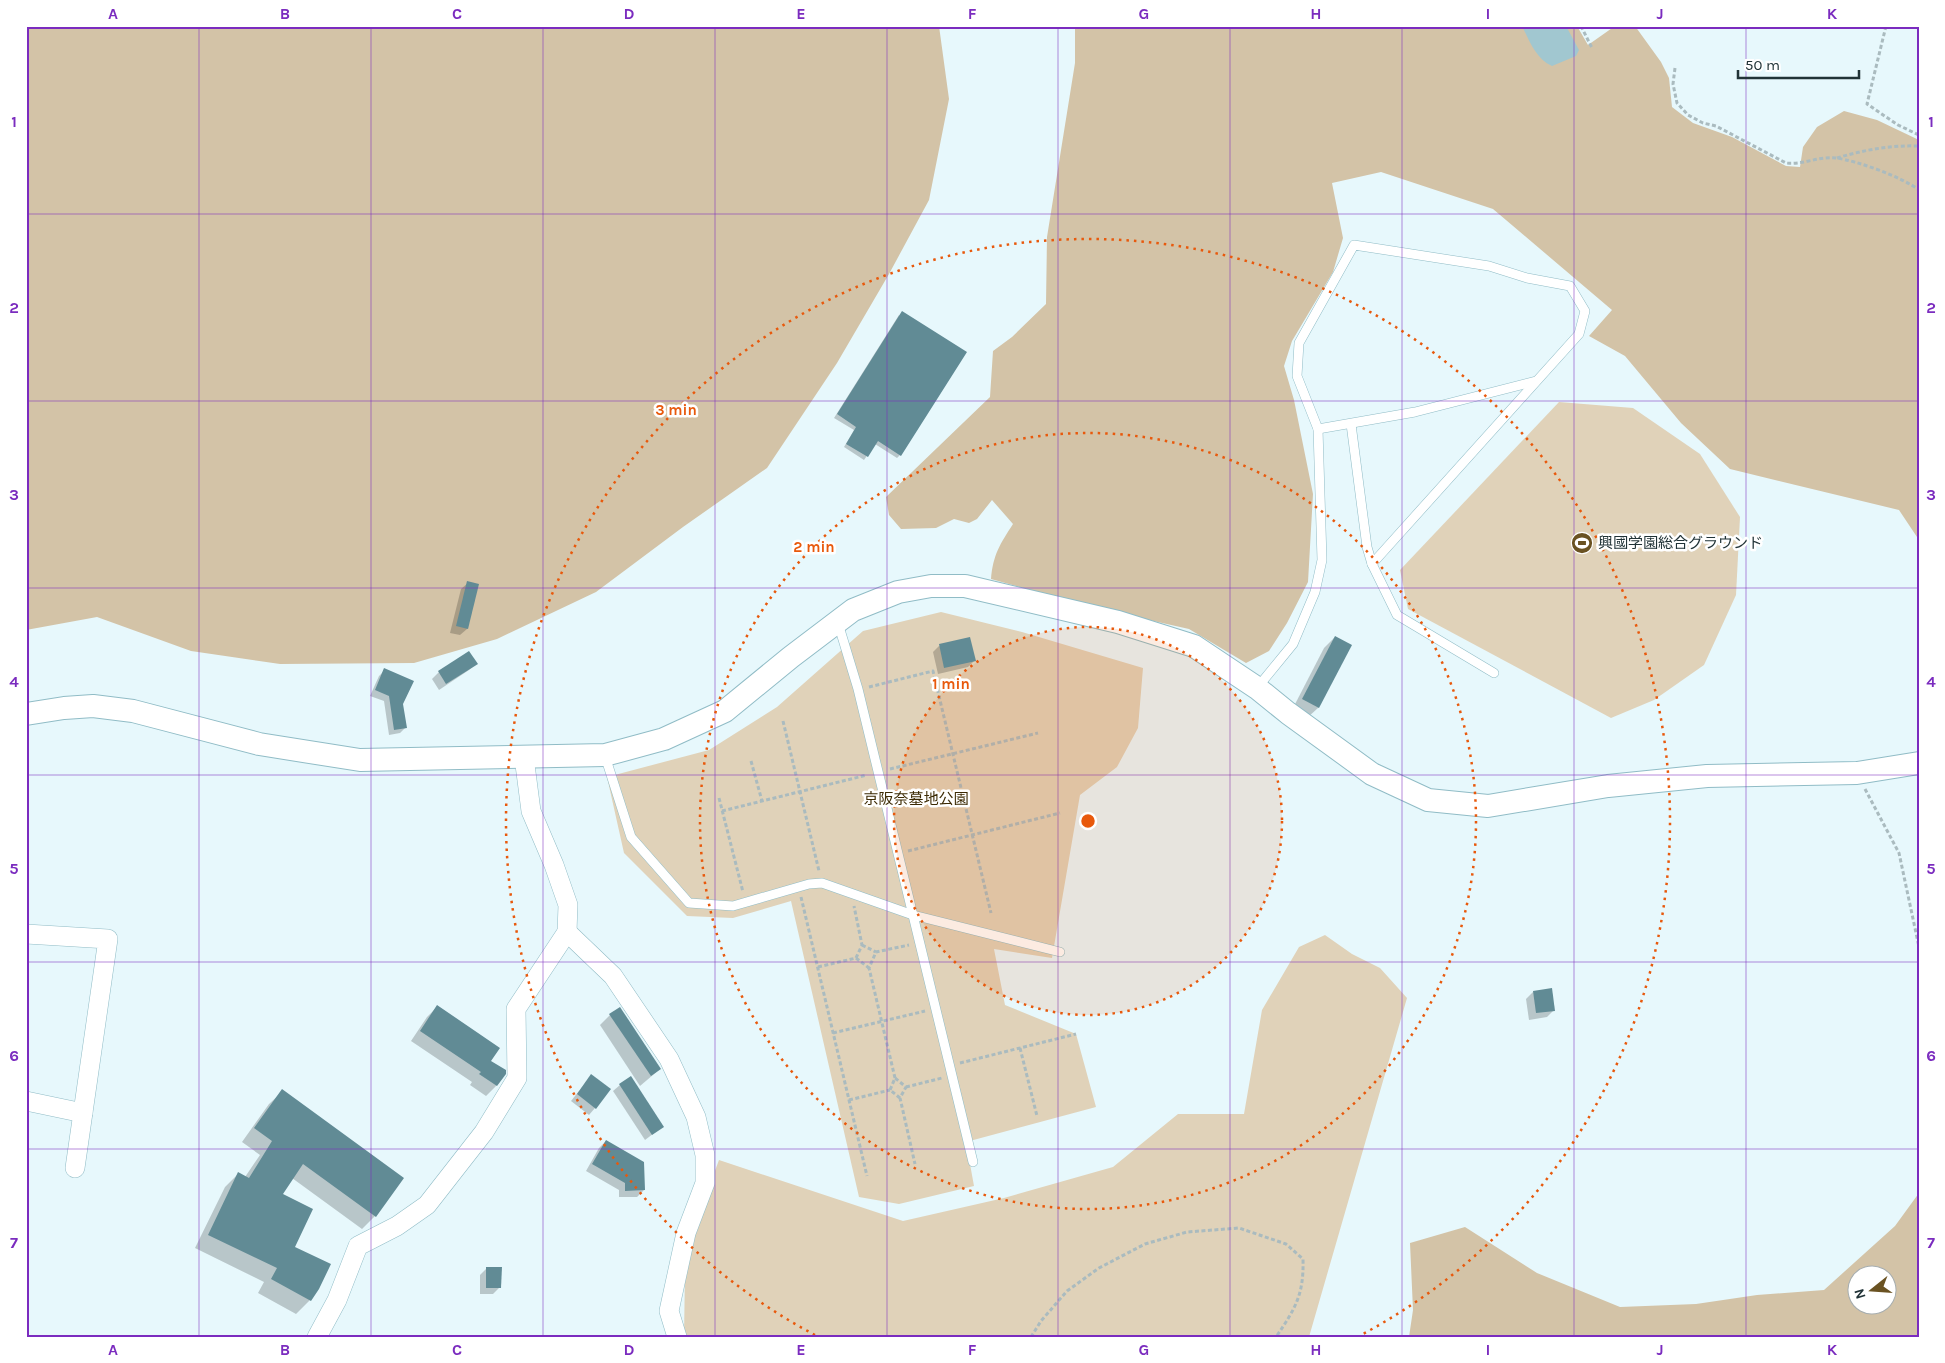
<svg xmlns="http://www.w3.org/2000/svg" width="1945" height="1363" viewBox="0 0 1945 1363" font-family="Karla,'Noto Sans JP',sans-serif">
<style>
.green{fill:#e0d2b9}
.forest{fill:#d3c3a7;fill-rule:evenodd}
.water{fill:#a1c7d0}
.shadow{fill:#0003}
.building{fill:#618b95}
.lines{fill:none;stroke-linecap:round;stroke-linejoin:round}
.service-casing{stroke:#90bcc6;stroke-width:10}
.minor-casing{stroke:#90bcc6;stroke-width:20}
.tertiary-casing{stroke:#90bcc6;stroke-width:24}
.path{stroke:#aabbbf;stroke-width:3;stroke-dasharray:4 2.5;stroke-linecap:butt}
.service{stroke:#fff;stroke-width:9}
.minor{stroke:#fff;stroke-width:19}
.tertiary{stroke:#fff;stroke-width:22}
.grid{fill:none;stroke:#7b2cbf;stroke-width:1;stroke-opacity:0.55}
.ring{fill:none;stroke:#e8590c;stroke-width:2.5;stroke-dasharray:2.5 5}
.labels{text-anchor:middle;stroke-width:5;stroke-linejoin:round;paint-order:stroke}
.poi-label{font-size:15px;fill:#213337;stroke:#fff;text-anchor:start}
.park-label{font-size:15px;fill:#3d2b05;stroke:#fff}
.centre{fill:#e8590c;stroke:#fff;stroke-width:2.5}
.ring-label{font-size:15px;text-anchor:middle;font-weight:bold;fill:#e8590c;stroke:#fff;stroke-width:5;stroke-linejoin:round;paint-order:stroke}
.neatline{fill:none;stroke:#7b2cbf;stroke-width:2}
.grid-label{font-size:16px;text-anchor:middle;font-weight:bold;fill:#7b2cbf}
</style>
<rect width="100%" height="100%" fill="#e7f8fc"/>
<g class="green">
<polygon points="1559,402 1633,408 1700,454 1740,517 1736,595 1704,665 1654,700 1611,718 1408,609 1400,570"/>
<polygon points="941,612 1022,632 1143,668 1138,728 1117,767 1080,795 1052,958 994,949 1005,1005 1076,1034 1096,1107 966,1142 974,1186 899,1204 859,1197 791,901 733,918 687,916 624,853 607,777 709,750 777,707 863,631"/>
<polygon points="1325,935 1352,954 1380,968 1407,998 1309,1337 684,1337 685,1271 701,1208 719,1160 903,1221 1004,1198 1113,1167 1178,1114 1244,1114 1262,1010 1299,947"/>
</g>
<g class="forest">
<polygon points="26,26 939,26 949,99 929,200 889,274 837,363 767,468 683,527 596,592 497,639 414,663 280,664 191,651 97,617 26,630"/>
<path d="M1075,26H1577L1588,45L1615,26H1635L1661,62L1669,78L1672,107L1693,123L1732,137L1786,166L1800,167L1803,147L1817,127L1844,111L1877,120L1919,140V540L1899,510L1730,469L1681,423L1625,356L1589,336L1612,310L1493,209L1381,172L1332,183L1343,238L1333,272L1292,341L1284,366L1294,400L1313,494L1308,582L1287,623L1269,651L1246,663L1189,629L1100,609L991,579C993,555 1000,544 1013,524L992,500L977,519L969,523L954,519L936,528L901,529L889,515L886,497L990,397L993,351L1012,337L1046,304L1047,237L1075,63Z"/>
<path d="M1919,1193V1337H1409L1413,1310L1410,1243L1465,1227L1537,1273L1620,1307L1696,1304L1757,1295L1824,1290L1895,1226ZM1858,1276H1888V1306H1858Z"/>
</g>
<path class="water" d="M1522,26H1566L1579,50L1576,56L1552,66C1536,59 1530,42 1522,26Z"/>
<g class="shadow">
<polygon points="899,315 900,455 897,458 875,444 864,460 844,447 854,430 834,418"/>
<polygon points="468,583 467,629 460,635 450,633 461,589"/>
<polygon points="1335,637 1350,645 1318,708 1307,718 1292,710 1324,648"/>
<polygon points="939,646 975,660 968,667 938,674 933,652"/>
<polygon points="476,664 469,670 439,690 432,679 439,672"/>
<polygon points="385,670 402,704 406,727 400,733 389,735 384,701 370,696 379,676"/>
<polygon points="1533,992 1554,1010 1547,1017 1529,1020 1526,999"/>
<polygon points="437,1007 489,1061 504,1073 496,1086 486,1096 470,1085 472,1082 411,1041 427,1017"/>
<polygon points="610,1015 660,1069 640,1086 600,1025"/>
<polygon points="591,1076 595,1108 589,1115 571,1101"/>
<polygon points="620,1085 662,1127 645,1140 613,1091"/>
<polygon points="283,1091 375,1216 362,1229 292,1178 281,1195 293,1247 318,1289 310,1300 296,1314 258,1293 264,1282 195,1248 225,1187 238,1174 245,1177 260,1155 242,1142 269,1104"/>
<polygon points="606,1141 644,1190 637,1197 619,1197 619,1190 586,1171 599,1148"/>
<polygon points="487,1268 500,1287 493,1294 480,1294 480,1275"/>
</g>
<g class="building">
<polygon points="902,311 967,352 901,456 878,441 868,457 846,444 856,427 837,414"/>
<polygon points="467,581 479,584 468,629 456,626"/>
<polygon points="1335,636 1352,645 1319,708 1302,699"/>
<polygon points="970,637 976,661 944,668 939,644"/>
<polygon points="469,651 478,664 446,684 438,671"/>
<polygon points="384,668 414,681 403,704 407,728 394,730 389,696 375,690"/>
<polygon points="1552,988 1555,1011 1536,1013 1533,991"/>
<polygon points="437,1005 500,1048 491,1061 506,1070 506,1074 497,1086 479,1074 481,1072 420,1031"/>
<polygon points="620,1007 661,1069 651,1076 609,1014"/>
<polygon points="591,1074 611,1089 596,1109 577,1094"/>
<polygon points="631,1076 664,1127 652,1135 619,1084"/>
<polygon points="282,1089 404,1178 376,1217 303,1164 283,1194 313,1209 295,1247 331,1264 319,1289 311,1301 271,1279 277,1268 208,1235 238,1172 249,1178 272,1141 254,1128"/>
<polygon points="606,1140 644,1162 645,1190 625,1191 625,1183 592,1164"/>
<polygon points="486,1267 502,1267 501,1288 486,1288"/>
</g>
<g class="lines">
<g class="service-casing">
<g id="service">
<polyline points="1351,424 1367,547 1372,564"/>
<polyline points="1318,429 1415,412 1536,381"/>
<polyline points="838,623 858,689 973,1162"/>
<polyline points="1257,688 1293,644 1315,592 1322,560 1318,429 1297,376 1299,343 1354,245 1489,266 1527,278 1570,286 1585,311 1579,334 1372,564 1397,615 1494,673"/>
<polyline points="605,756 631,837 689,903 733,906 809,884 822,883 913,915 1060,952"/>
</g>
</g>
<g class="minor-casing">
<g id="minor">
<polyline points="567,932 613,976 669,1059 696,1117 705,1155 705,1183 686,1233 669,1311 677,1337"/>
<polyline points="26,934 108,939 75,1168"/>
<polyline points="26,1101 83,1113"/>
<polyline points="317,1337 337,1300 358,1246 397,1226 427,1205 484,1132 517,1078 516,1009 567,932 568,905 554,865 531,811 524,757"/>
</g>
</g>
<g class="tertiary-casing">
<polyline id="tertiary" points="26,714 64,708 93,706 133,711 259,744 360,760 605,755 664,739 725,711 791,657 853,610 898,592 931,586 965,586 1118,622 1194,646 1257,688 1288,713 1372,774 1428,800 1488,806 1608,786 1707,776 1857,773 1919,763"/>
</g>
<g class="path">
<polyline points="1581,26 1592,48"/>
<polyline points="1886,26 1867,104 1898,125 1919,135"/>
<path d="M1675,68L1673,84L1677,103L1688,115L1703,123L1716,126L1786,163C1803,165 1819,156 1836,158C1858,161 1902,177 1919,190"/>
<path d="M1837,158C1863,150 1891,145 1919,146"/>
<polyline points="869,687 933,671 991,913"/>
<polyline points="783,721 819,871"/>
<polyline points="751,761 762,801"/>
<polyline points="890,769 1038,733"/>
<polyline points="1865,789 1899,853 1919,947"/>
<polyline points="719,798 743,892"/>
<polyline points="722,811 867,775"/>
<polyline points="908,851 1060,813"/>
<polyline points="801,897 867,1176"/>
<polyline points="862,945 876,952"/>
<polyline points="856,958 869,968"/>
<polyline points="818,967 856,958 862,945 854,906"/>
<polyline points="833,1033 925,1011"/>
<polyline points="1020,1048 1037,1116"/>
<polyline points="960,1063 1076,1034"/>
<polyline points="895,1078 869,968 876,952 909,945"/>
<polyline points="906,1087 942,1078"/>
<polyline points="900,1098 890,1090 895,1078 906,1087 900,1098 915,1164"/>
<polyline points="849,1100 890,1090"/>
<path d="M1031,1337L1041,1321L1067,1291L1099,1268L1145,1244L1187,1232L1239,1228L1286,1244L1303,1259C1304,1295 1295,1309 1276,1337"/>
</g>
<use href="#service" class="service"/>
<use href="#minor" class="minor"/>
<use href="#tertiary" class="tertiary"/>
</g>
<path class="grid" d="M199,26V1337M371,26V1337M543,26V1337M715,26V1337M887,26V1337M1058,26V1337M1230,26V1337M1402,26V1337M1574,26V1337M1746,26V1337M26,214H1919M26,401H1919M26,588H1919M26,775H1919M26,962H1919M26,1149H1919"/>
<circle cx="1088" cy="821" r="194" fill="#e8590c" fill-opacity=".12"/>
<g class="ring">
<circle cx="1088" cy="821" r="194"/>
<circle cx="1088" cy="821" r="388"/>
<path d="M815 1335A582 582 0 1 1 1361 1335"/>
</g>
<defs>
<g id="stadium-disc" transform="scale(1.125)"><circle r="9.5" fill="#6a5222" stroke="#fff"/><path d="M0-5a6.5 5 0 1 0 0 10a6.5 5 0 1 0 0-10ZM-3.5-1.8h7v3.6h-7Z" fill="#fff"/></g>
</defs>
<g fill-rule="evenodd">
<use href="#stadium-disc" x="1582" y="543"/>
</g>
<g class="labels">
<g class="poi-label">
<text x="1598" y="548">興國学園総合グラウンド</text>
</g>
<g class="park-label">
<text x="916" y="804">京阪奈墓地公園</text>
</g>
</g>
<circle cx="1088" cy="821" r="8" class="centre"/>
<g class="ring-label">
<text x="676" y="415">3 min</text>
<text x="814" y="552">2 min</text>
<text x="951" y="689">1 min</text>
</g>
<rect width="1945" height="1363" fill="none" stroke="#ffffff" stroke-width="55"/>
<g transform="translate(1872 1290) rotate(253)"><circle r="24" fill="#ffffff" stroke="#a6adaf"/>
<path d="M0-4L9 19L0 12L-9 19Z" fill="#6a5222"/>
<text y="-8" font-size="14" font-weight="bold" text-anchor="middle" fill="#213337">N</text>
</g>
<path d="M1738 70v8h121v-8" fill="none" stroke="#213337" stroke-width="2.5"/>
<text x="1745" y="70" font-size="15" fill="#213337" stroke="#ffffff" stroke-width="4" paint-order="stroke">50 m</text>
<rect x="28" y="28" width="1890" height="1308" class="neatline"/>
<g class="grid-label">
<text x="113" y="19">A</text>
<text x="285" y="19">B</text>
<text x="457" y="19">C</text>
<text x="629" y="19">D</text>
<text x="801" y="19">E</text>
<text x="972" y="19">F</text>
<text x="1144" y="19">G</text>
<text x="1316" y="19">H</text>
<text x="1488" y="19">I</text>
<text x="1660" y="19">J</text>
<text x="1832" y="19">K</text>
<text x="14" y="127">1</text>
<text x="1931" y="127">1</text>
<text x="14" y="313">2</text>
<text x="1931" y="313">2</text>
<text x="14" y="500">3</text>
<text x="1931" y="500">3</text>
<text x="14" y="687">4</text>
<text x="1931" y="687">4</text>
<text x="14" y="874">5</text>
<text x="1931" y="874">5</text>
<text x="14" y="1061">6</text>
<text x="1931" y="1061">6</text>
<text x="14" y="1248">7</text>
<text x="1931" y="1248">7</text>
<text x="113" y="1355">A</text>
<text x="285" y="1355">B</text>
<text x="457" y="1355">C</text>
<text x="629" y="1355">D</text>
<text x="801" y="1355">E</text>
<text x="972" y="1355">F</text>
<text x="1144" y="1355">G</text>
<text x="1316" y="1355">H</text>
<text x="1488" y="1355">I</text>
<text x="1660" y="1355">J</text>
<text x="1832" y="1355">K</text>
</g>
</svg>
